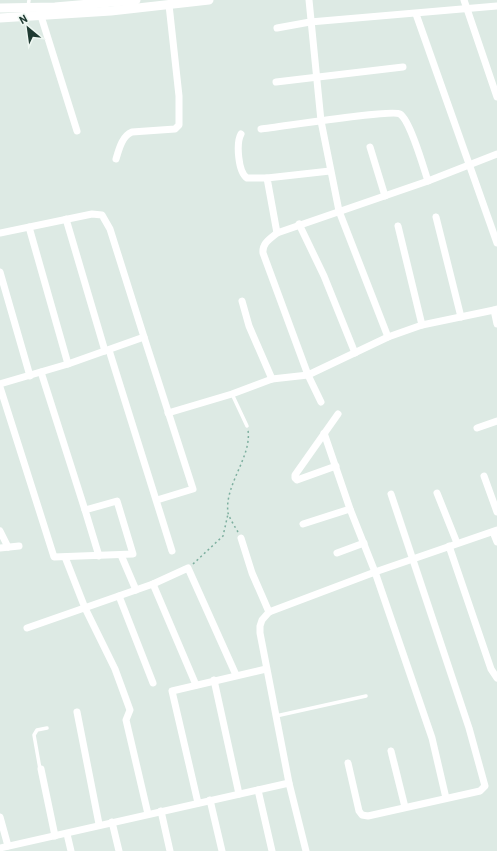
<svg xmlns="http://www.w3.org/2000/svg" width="497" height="851" viewBox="0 0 497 851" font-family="Barlow,sans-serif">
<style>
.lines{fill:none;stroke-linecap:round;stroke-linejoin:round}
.path{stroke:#7daf9f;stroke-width:1.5;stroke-dasharray:2 3;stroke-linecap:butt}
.service{stroke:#fff;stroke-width:3.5}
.minor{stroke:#fff;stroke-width:7}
.tertiary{stroke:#fff;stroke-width:9}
</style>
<rect width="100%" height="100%" fill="#ddeae4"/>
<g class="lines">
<g class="path">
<path d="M238,532C235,527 230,519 228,513C224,485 252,457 248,430"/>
<polyline points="193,564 223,536 228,514"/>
</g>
<g class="service">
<polyline points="28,7 29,0"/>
<polyline points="232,394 247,426"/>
<polyline points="276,716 366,696"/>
<polyline points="40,769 34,735 37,730 47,728"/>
</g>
<g class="minor">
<polyline points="309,0 321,121 339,211 388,337"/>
<polyline points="464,0 497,97"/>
<polyline points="416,14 497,243"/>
<polyline points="41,16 77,131"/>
<polyline points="277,28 310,22 497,6"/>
<polyline points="276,82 403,67"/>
<path d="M261,129C280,127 392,109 400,114C410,120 424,169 428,181"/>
<path d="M241,134C236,143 238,172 247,178H267"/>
<polyline points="370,147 385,196"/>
<path d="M116,159C119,149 122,136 132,132L175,129L179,125V96L169,5"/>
<polyline points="330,171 267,178 277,233 428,181 497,154"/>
<polyline points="436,217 461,317"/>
<polyline points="66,219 105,351"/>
<polyline points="299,224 324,276 355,353"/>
<polyline points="398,226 422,325"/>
<polyline points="29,227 68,364"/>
<polyline points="0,233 92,214 102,215 110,229 144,337 68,364 0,384"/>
<path d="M277,233C270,239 262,243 263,253L308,375L321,402"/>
<polyline points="0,272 30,376"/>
<polyline points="242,301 249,326 272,379"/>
<polyline points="497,309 494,310 497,324"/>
<polyline points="144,337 193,489 157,500"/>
<polyline points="109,350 172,551"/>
<polyline points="41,372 85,510"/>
<polyline points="0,387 54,557 133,554 117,501 85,510 99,556"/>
<polyline points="168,413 232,394 272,379 308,375 388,337 422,325 494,310"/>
<polyline points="477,428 497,421"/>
<polyline points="324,433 350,509 375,572 497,530"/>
<polyline points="336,466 297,480 295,478 295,475 338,414"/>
<polyline points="484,476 497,512"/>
<polyline points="437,493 457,543"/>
<polyline points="303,524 350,509"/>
<polyline points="0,531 8,547"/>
<polyline points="493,532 497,542"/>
<polyline points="241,538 252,573 269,612"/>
<polyline points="449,546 491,669 497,678"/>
<polyline points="0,548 19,546"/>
<polyline points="337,553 364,543"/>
<polyline points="121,555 136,590"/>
<polyline points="65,557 85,608 115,669 130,710 126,720 148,814"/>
<polyline points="153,584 196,685"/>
<polyline points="119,596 153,683"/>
<polyline points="27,628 153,584 188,568 236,675"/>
<polyline points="214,680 239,794"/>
<polyline points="77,712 99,824"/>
<polyline points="391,751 405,807"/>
<polyline points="348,763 359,811 362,815 368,816 480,791 485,786 469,728 391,494"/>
<polyline points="41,769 55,836"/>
<polyline points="258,790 272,851"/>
<polyline points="210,800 222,851"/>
<polyline points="198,803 172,691 266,669"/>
<polyline points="161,811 170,851"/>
<polyline points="0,817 8,846"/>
<polyline points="112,822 119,851"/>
<polyline points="67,834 71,851"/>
<polyline points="0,848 289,783"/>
<polyline points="306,851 289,783 260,633 260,626 262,620 269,612 375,572 432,738 446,798"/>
</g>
<g class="tertiary">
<polyline points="0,8 55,7 136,0"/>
<polyline points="0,18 111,11 209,0"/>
</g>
</g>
<g transform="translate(28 28) rotate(331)" stroke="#eef7f2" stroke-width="3" paint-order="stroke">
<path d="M0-3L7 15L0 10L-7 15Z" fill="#1f3a32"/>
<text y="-6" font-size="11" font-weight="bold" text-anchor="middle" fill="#1f3a32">N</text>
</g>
</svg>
